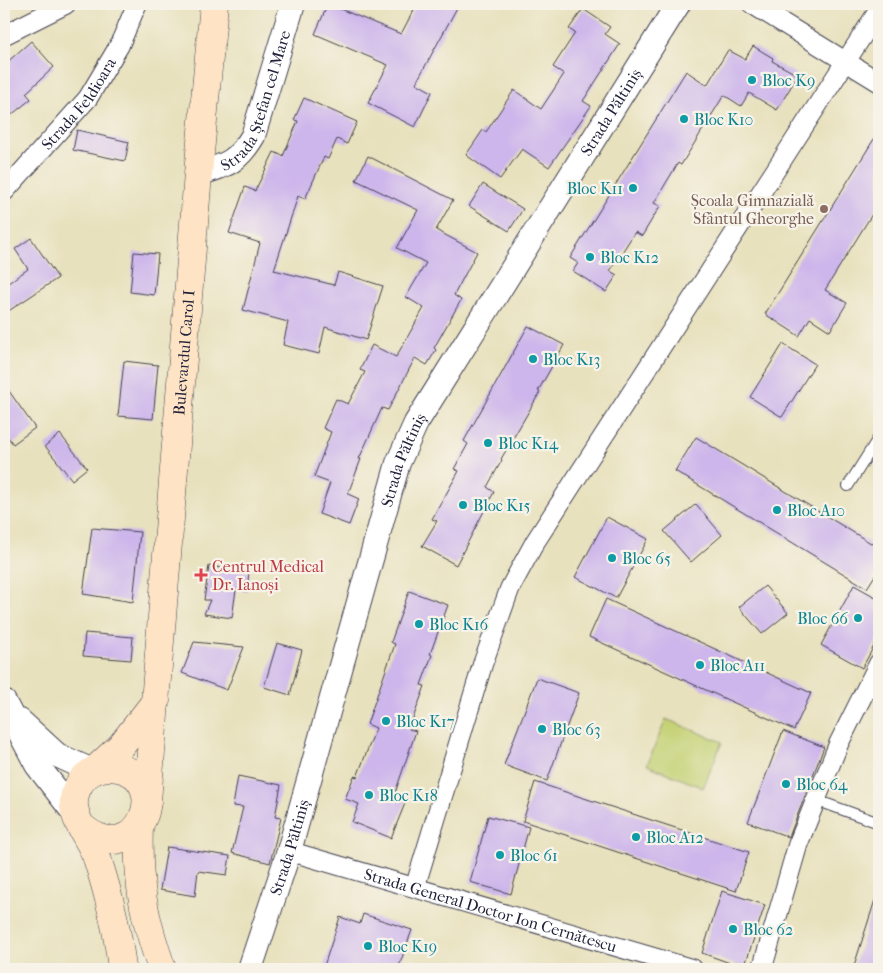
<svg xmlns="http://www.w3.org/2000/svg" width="883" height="973" viewBox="0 0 883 973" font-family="'IM FELL French Canon',serif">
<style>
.green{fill:#c4d274;stroke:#737a58}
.building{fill:#cdb6eb}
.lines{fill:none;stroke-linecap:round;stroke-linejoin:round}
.service-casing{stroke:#403f4e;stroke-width:12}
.minor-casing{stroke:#403f4e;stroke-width:21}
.tertiary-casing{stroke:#403f4e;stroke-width:26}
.secondary-casing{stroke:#403f4e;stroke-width:29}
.service{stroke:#fff;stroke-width:10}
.minor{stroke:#fff;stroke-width:19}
.tertiary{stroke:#fff;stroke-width:24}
.secondary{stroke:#fee4c5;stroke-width:28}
.culture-dot{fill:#0f9aa8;stroke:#f7f3e8;stroke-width:2}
.education-dot{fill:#8d6e63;stroke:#f7f3e8;stroke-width:2}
.health-dot{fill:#e0444e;stroke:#f7f3e8;stroke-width:2}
.labels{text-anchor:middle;stroke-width:4.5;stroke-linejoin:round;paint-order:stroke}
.culture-label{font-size:16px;fill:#0d838f;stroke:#f7f3e8;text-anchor:start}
.street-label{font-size:16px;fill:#22223b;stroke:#f7f3e8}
.education-label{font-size:16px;fill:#785e54;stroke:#f7f3e8;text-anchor:end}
.health-label{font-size:16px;fill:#be3a42;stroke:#f7f3e8;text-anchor:start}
</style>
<rect width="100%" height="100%" fill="#f7f3e8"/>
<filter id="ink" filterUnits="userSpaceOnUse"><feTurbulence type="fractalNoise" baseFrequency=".02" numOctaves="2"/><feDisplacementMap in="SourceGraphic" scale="10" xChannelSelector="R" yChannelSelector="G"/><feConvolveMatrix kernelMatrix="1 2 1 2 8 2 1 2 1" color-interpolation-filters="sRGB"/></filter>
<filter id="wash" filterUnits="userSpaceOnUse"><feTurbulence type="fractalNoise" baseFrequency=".0096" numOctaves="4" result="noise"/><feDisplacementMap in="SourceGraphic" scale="20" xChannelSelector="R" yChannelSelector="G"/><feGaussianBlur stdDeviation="1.12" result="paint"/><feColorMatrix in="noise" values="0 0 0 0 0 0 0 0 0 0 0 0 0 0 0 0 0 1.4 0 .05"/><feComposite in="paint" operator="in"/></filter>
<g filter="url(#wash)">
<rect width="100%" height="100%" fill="#e8e1bd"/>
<polygon class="green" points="666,719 722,742 703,788 647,765"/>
<g id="blocks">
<g class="building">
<polygon points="328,4 401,34 417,4 459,4 416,83 432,92 415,127 368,103 388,65 315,34"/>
<polygon points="583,9 610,27 605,34 620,44 583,101 591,106 549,167 522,149 500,179 466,155 483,130 486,132 514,90 541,109 564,74 553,67 575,33 569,29"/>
<polygon points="31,41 54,67 26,93 31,99 4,121 4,65"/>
<polygon points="753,46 773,58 772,61 798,75 777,110 749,93 741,106 724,95 681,165 678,163 654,203 660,206 642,236 635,232 610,271 617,275 606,292 573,271 578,263 570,258 686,71 707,85 728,50 745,59"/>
<polygon points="304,98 357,122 347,144 337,139 328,159 324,157 305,199 298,196 274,270 334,285 338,272 383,286 366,340 325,327 319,354 283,345 288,322 243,310 260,243 229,233 245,187 255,191 274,152 283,156 298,121 294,120"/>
<polygon points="77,130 129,142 125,161 73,150"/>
<polygon points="879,131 879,203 825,290 847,303 830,331 810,318 799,336 765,314"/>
<polygon points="368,156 453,200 436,230 477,252 454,295 461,300 434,348 436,350 427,365 415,358 388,410 382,408 359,459 361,459 348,494 359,499 349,525 319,514 330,483 314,477 331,432 323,428 336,399 348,404 365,372 360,370 372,345 396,357 424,308 406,297 426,263 397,248 418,210 356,180"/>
<polygon points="483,184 523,209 509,231 469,206"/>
<polygon points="31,238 58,278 4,314 4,286 28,269 15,249"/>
<polygon points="134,252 158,254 154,295 130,292"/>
<polygon points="528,326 564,345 538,391 540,392 501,459 502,460 487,487 494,492 456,565 422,546 437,521 432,519 459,471 454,469 468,444 464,441"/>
<polygon points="783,344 815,364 782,417 750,397"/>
<polygon points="124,361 158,365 153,419 118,416"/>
<polygon points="4,384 35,428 13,444 4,432"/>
<polygon points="60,434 87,468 72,480 45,446"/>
<polygon points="696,437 879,548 879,569 867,588 675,471"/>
<polygon points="696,504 722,535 691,562 664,531"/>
<polygon points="607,517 648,539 616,598 575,577"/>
<polygon points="92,528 140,532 133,602 83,594"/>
<polygon points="209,566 249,572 247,591 236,590 232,618 204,614 210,600 204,600"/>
<polygon points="854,585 879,599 879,637 862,668 821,645"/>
<polygon points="765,586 788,613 762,634 739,607"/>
<polygon points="409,591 448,605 430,654 432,655 421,685 425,686 409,729 416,731 394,796 406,801 391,838 352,822 359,804 345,799 354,776 357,777 376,728 367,724 395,644 391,642"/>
<polygon points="606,599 811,693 794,730 589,637"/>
<polygon points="85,633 133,637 131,660 83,656"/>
<polygon points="194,642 244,647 227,690 182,673"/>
<polygon points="277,643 302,650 290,695 264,687"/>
<polygon points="537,678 579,693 547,781 504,765"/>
<polygon points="783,731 824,747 789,837 748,822"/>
<polygon points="238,776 281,785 275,817 281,818 270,863 232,853 243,807 233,806"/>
<polygon points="535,782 749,852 736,891 523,821"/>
<polygon points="488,816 529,827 511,894 470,882"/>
<polygon points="167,847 230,856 227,875 198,871 195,896 160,890"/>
<polygon points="722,891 765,905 744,968 702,953"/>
<polygon points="875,900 879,901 879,969 853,969"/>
<polygon points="363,914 412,930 398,969 323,969 340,917 360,924"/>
</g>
</g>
</g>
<g filter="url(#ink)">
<use href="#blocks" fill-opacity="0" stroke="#403f4e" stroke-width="1"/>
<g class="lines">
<g class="service-casing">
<g id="service">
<polyline points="848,486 879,437"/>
<polyline points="816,800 879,823"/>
</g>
</g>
<g class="minor-casing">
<g id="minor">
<polyline points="752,4 879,82"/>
<polyline points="4,35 66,4"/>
<path id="s1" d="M4,192L88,98L119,46L137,4"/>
<path id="s2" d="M289,851L693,969"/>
<polyline points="415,887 483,663 510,588 535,542 879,10"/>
<polyline points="762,969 798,844 839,743 879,663"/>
</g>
</g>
<g class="tertiary-casing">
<g id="tertiary">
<path id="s3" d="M198,174C226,165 237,163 253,136L293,4"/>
<polyline points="4,702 37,765 75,814"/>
<polyline points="20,721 57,755 92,771"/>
<path id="s4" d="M250,969L289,851L398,463L416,423L678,4"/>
</g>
</g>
<g class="secondary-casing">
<g id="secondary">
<polyline points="96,769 121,746 156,701"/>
<path id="s5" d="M147,801L198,174L214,4"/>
<path d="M139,826C137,883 143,915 162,969"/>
<path d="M83,828C139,873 174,778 118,768C106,766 95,768 86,776C78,783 73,795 74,806C76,825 91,841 97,858C109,895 118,931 122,969"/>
</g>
</g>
<use href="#service" class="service"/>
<use href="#minor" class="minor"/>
<use href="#tertiary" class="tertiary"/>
<use href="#secondary" class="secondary"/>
</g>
</g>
<g class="culture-dot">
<circle cx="752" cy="80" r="5"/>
<circle cx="684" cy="119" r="5"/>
<circle cx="633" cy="188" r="5"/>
<circle cx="590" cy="257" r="5"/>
<circle cx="533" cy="359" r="5"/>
<circle cx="488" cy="443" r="5"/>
<circle cx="463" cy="505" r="5"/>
<circle cx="777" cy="510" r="5"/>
<circle cx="612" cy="558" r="5"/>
<circle cx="858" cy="618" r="5"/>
<circle cx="419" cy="624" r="5"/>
<circle cx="700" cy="665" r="5"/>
<circle cx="386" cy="721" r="5"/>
<circle cx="542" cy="729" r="5"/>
<circle cx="786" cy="784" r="5"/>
<circle cx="369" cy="795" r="5"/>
<circle cx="636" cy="837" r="5"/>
<circle cx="500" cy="855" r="5"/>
<circle cx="733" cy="929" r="5"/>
<circle cx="368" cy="946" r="5"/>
</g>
<circle class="education-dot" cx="824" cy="209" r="5"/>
<path class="health-dot" d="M198.5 567.5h5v5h5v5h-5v5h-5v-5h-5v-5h5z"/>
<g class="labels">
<g class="culture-label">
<text x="762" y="86">Bloc K9</text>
<text x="694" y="125">Bloc K10</text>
<text x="623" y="194" text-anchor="end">Bloc K11</text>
<text x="600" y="263">Bloc K12</text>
<text x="543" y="365">Bloc K13</text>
<text x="498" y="449">Bloc K14</text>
<text x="473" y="511">Bloc K15</text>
<text x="787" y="516">Bloc A10</text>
<text x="622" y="564">Bloc 65</text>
<text x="848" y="624" text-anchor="end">Bloc 66</text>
<text x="429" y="630">Bloc K16</text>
<text x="710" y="671">Bloc A11</text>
<text x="396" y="727">Bloc K17</text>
<text x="552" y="735">Bloc 63</text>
<text x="796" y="790">Bloc 64</text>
<text x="379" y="801">Bloc K18</text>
<text x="646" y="843">Bloc A12</text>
<text x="510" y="861">Bloc 61</text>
<text x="743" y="935">Bloc 62</text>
<text x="378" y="952">Bloc K19</text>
</g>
<g class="street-label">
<text dy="6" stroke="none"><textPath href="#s3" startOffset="102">Strada Ștefan cel Mare</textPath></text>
<text dy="6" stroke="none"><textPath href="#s1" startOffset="116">Strada Feldioara</textPath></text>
<text dy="6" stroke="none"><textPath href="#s4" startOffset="938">Strada Păltiniș</textPath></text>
<text dy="6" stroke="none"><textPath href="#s5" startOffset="450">Bulevardul Carol I</textPath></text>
<text dy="6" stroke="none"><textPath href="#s4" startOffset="532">Strada Păltiniș</textPath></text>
<text dy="6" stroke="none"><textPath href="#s4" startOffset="128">Strada Păltiniș</textPath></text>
<text dy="6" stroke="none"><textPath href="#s2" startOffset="210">Strada General Doctor Ion Cernătescu</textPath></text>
</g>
<g class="education-label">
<text x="814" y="206">Școala Gimnazială<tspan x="814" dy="18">Sfântul Gheorghe</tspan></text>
</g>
<g class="health-label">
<text x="212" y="572">Centrul Medical<tspan x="212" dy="18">Dr. Ianoși</tspan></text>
</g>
</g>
<rect width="883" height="973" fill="none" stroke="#f7f3e8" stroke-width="20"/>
</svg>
